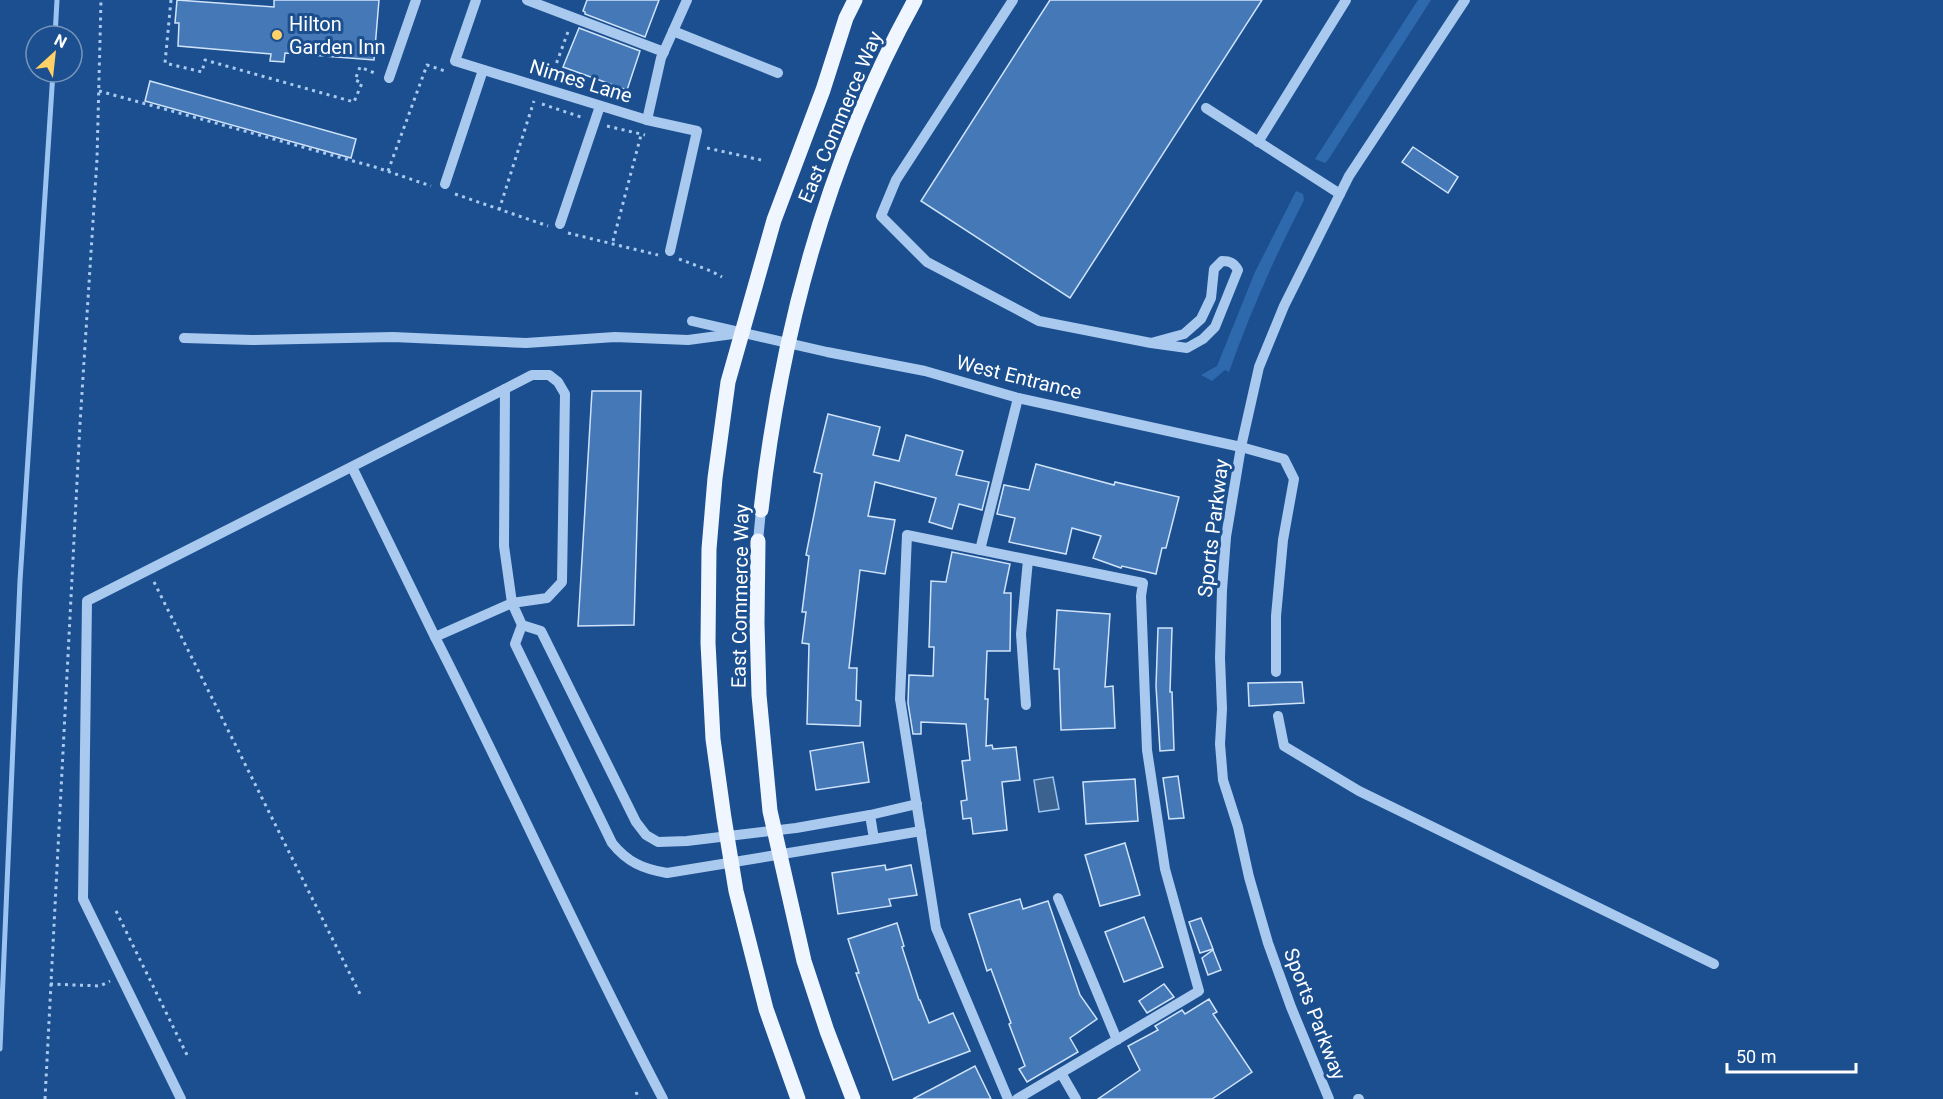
<svg xmlns="http://www.w3.org/2000/svg" width="1943" height="1099" viewBox="0 0 1943 1099" font-family="Roboto,sans-serif">
<style>
.green{fill:#2e69ad}
.water{fill:#3c6290;stroke:#9cc4f0;stroke-width:1.5}
.lines{fill:none;stroke-linecap:round;stroke-linejoin:round}
.stream{stroke:#9cc4f0;stroke-width:5}
.building{fill:#4478b7;stroke:#cfe3fa;stroke-width:1.5}
.path{stroke:#a9c9ee;stroke-width:3;stroke-dasharray:3 4.5;stroke-linecap:butt}
.minor{stroke:#a9c9ee;stroke-width:10}
.major{stroke:#f0f6ff;stroke-width:15}
.poi-dot{fill:#ffd166;stroke:#1b4f8f;stroke-width:2}
.labels{text-anchor:middle;stroke-width:6;stroke-linejoin:round;paint-order:stroke}
.poi-label{font-size:20px;fill:#fff;stroke:#1b4f8f;text-anchor:start}
.street-label{font-size:20px;fill:#fff;stroke:#1b4f8f}
</style>
<rect width="100%" height="100%" fill="#1b4f8f"/>
<g class="green">
<polygon points="1418,0 1431,0 1328,160 1325,163 1315,159"/>
<path d="M1296,191L1303,194L1304,200C1275,256 1250,313 1229,372L1225,370L1212,381L1201,375L1217,366L1255,272Z"/>
</g>
<polygon class="water" points="1053,777 1059,809 1039,812 1034,780"/>
<g class="lines">
<g class="stream">
<polyline points="55,36 57,0"/>
<polyline points="0,1049 20,581 53,72"/>
</g>
</g>
<g class="building">
<polygon points="177,0 274,7 274,0 379,0 374,60 285,53 284,62 270,61 271,54 178,46 179,23 175,23"/>
<polygon points="587,0 659,0 645,37 585,14 585,12 583,11"/>
<polygon points="1050,0 1262,0 1070,298 921,201"/>
<polygon points="579,28 640,51 627,90 563,67"/>
<polygon points="150,81 356,139 351,158 145,101"/>
<polygon points="1413,147 1458,177 1448,193 1402,162"/>
<polygon points="592,391 641,391 634,625 578,626"/>
<polygon points="828,414 880,427 873,455 899,461 906,435 963,451 956,475 989,482 982,510 959,504 952,529 929,522 936,498 875,482 868,516 895,520 885,574 860,570 849,668 857,668 856,700 861,701 860,726 807,724 809,644 802,643 806,612 802,612 809,556 806,555 822,474 814,472"/>
<polygon points="1036,464 1114,485 1115,482 1179,497 1166,548 1162,548 1156,574 1122,566 1121,568 1093,558 1101,536 1072,528 1066,554 1009,542 1015,518 997,514 1004,485 1029,490"/>
<polygon points="952,552 1010,564 1004,593 1011,593 1010,651 987,651 985,699 988,699 986,746 992,745 993,749 1016,747 1020,780 1002,782 1007,830 973,834 971,818 963,819 961,801 967,800 962,761 970,760 966,724 921,722 921,734 913,734 908,703 909,675 933,676 934,647 929,647 931,581 946,582"/>
<polygon points="1057,610 1110,614 1105,687 1113,686 1115,728 1061,730 1059,669 1054,669"/>
<polygon points="1158,628 1172,628 1170,692 1172,692 1174,750 1160,751 1156,686"/>
<polygon points="1302,682 1304,703 1249,706 1248,683"/>
<polygon points="863,742 869,782 816,790 810,751"/>
<polygon points="1178,776 1184,818 1169,819 1163,778"/>
<polygon points="1135,779 1138,821 1086,824 1083,782"/>
<polygon points="1125,843 1140,895 1100,906 1085,855"/>
<polygon points="885,865 886,870 911,865 917,895 889,899 891,906 838,914 832,873"/>
<polygon points="1020,899 1023,909 1048,901 1080,995 1097,1019 1070,1038 1078,1052 1027,1082 1019,1069 1025,1066 1009,1024 1011,1023 991,969 987,971 969,914"/>
<polygon points="1144,917 1163,967 1124,982 1105,932"/>
<polygon points="1201,918 1213,949 1200,953 1189,922"/>
<polygon points="897,923 904,946 902,947 919,1000 920,1000 929,1023 953,1013 970,1051 893,1080 856,973 859,973 848,939"/>
<polygon points="1213,950 1221,970 1208,975 1202,958"/>
<polygon points="1164,984 1174,997 1147,1013 1139,1001"/>
<polygon points="1209,999 1217,1012 1213,1014 1252,1072 1212,1099 1098,1099 1140,1070 1128,1046 1158,1030 1155,1026 1182,1010 1185,1014"/>
<polygon points="975,1066 991,1099 913,1099"/>
</g>
<g class="lines">
<g class="path">
<polyline points="171,0 165,63 202,72 205,60 354,102 362,83 355,80 360,67 377,74"/>
<polyline points="554,70 569,29"/>
<polyline points="99,91 375,167 431,186"/>
<polyline points="542,104 581,117"/>
<polyline points="607,126 645,135"/>
<polyline points="707,148 761,160"/>
<polyline points="388,171 427,65 445,71"/>
<polyline points="455,194 548,226"/>
<polyline points="499,210 534,101"/>
<polyline points="568,233 658,255"/>
<polyline points="613,241 641,135"/>
<polyline points="679,259 711,271 722,277"/>
<polyline points="154,582 361,996"/>
<polyline points="116,911 189,1059"/>
<polyline points="50,984 100,986 110,981"/>
<polyline points="636,1092 639,1099"/>
<polyline points="45,1099 80,424 97,159 101,0"/>
</g>
<g class="minor">
<polyline points="476,0 455,61 647,120 697,131 670,251"/>
<polyline points="527,0 664,52"/>
<path d="M1013,0L896,180L881,216L927,262L1039,321L1151,343L1187,348L1203,339L1215,327L1238,270C1234,263 1230,261 1222,261L1214,269L1211,298L1201,319L1184,334L1151,343"/>
<polyline points="673,31 778,73"/>
<polyline points="389,78 416,0"/>
<polyline points="1206,108 1340,194"/>
<polyline points="647,120 661,58 687,0"/>
<polyline points="1258,142 1346,0"/>
<polyline points="445,184 483,70"/>
<polyline points="560,224 600,106"/>
<polyline points="692,321 827,352 925,371 1018,398 1241,447 1284,459 1294,479 1283,540 1276,616 1276,672"/>
<polyline points="184,338 252,340 393,337 526,343 615,337 688,340 733,334"/>
<path d="M505,389L532,375H549L558,382L565,394L562,582L547,598L512,603L522,625L515,644L612,843C627,862 643,869 667,873L874,839L870,815L796,828L687,841L658,842L646,835L636,822L541,631L522,625"/>
<polyline points="758,541 761,510"/>
<polyline points="980,550 1018,398"/>
<path d="M435,637C513,790 583,947 663,1099"/>
<polyline points="1026,705 1021,634 1028,560"/>
<polyline points="1278,716 1284,746 1359,791 1714,964"/>
<polyline points="870,815 917,804"/>
<polyline points="874,839 921,831"/>
<polyline points="1058,898 1117,1040"/>
<polyline points="1061,1073 1076,1099"/>
<polyline points="181,1099 83,899 87,601 505,389 504,546 512,603 435,637 352,467"/>
<polyline points="1008,1099 936,928 900,699 907,535 1143,583 1141,596 1147,750 1165,869 1199,991 1017,1099"/>
<polyline points="1329,1099 1291,1007 1268,943 1249,877 1238,827 1223,780 1220,744 1222,709 1220,658 1222,590 1226,537 1241,447 1259,367 1284,306 1349,176 1465,0"/>
<polyline points="1358,1099 1359,1099"/>
</g>
<g class="major">
<path d="M761,510C781,330 827,159 915,0"/>
<polyline points="758,541 757,623 759,695 770,811 804,961 827,1031 853,1099"/>
<polyline points="798,1099 766,1009 736,891 724,818 713,739 708,643 709,549 715,478 728,382 774,220 823,90 846,18 855,0"/>
</g>
</g>
<circle class="poi-dot" cx="277" cy="35" r="6"/>
<g class="labels">
<g class="poi-label">
<text x="289" y="31">Hilton<tspan x="289" dy="23">Garden Inn</tspan></text>
</g>
<g class="street-label">
<text transform="translate(581 81) rotate(17)" y="7">Nimes Lane</text>
<text transform="translate(840 117) rotate(-67)" y="7">East Commerce Way</text>
<text transform="translate(1019 377) rotate(14)" y="7">West Entrance</text>
<text transform="translate(1213 528) rotate(-83)" y="7">Sports Parkway</text>
<text transform="translate(740 596) rotate(-89)" y="7">East Commerce Way</text>
<text transform="translate(1315 1014) rotate(69)" y="7">Sports Parkway</text>
</g>
</g>
<g transform="translate(54 54) rotate(27)"><circle r="28" fill="#1b4f8f" stroke="#7695bc" stroke-width="1.5"/>
<path d="M0-4.5L10 22L0 15L-10 22Z" fill="#ffd166"/>
<text y="-9" font-size="16" font-weight="bold" text-anchor="middle" fill="#ffffff">N</text>
</g>
<path d="M1727 1063v9h129v-9" fill="none" stroke="#ffffff" stroke-width="3"/>
<text x="1736" y="1063" font-size="18" fill="#ffffff" stroke="#1b4f8f" stroke-width="4.5" paint-order="stroke">50 m</text>
</svg>
